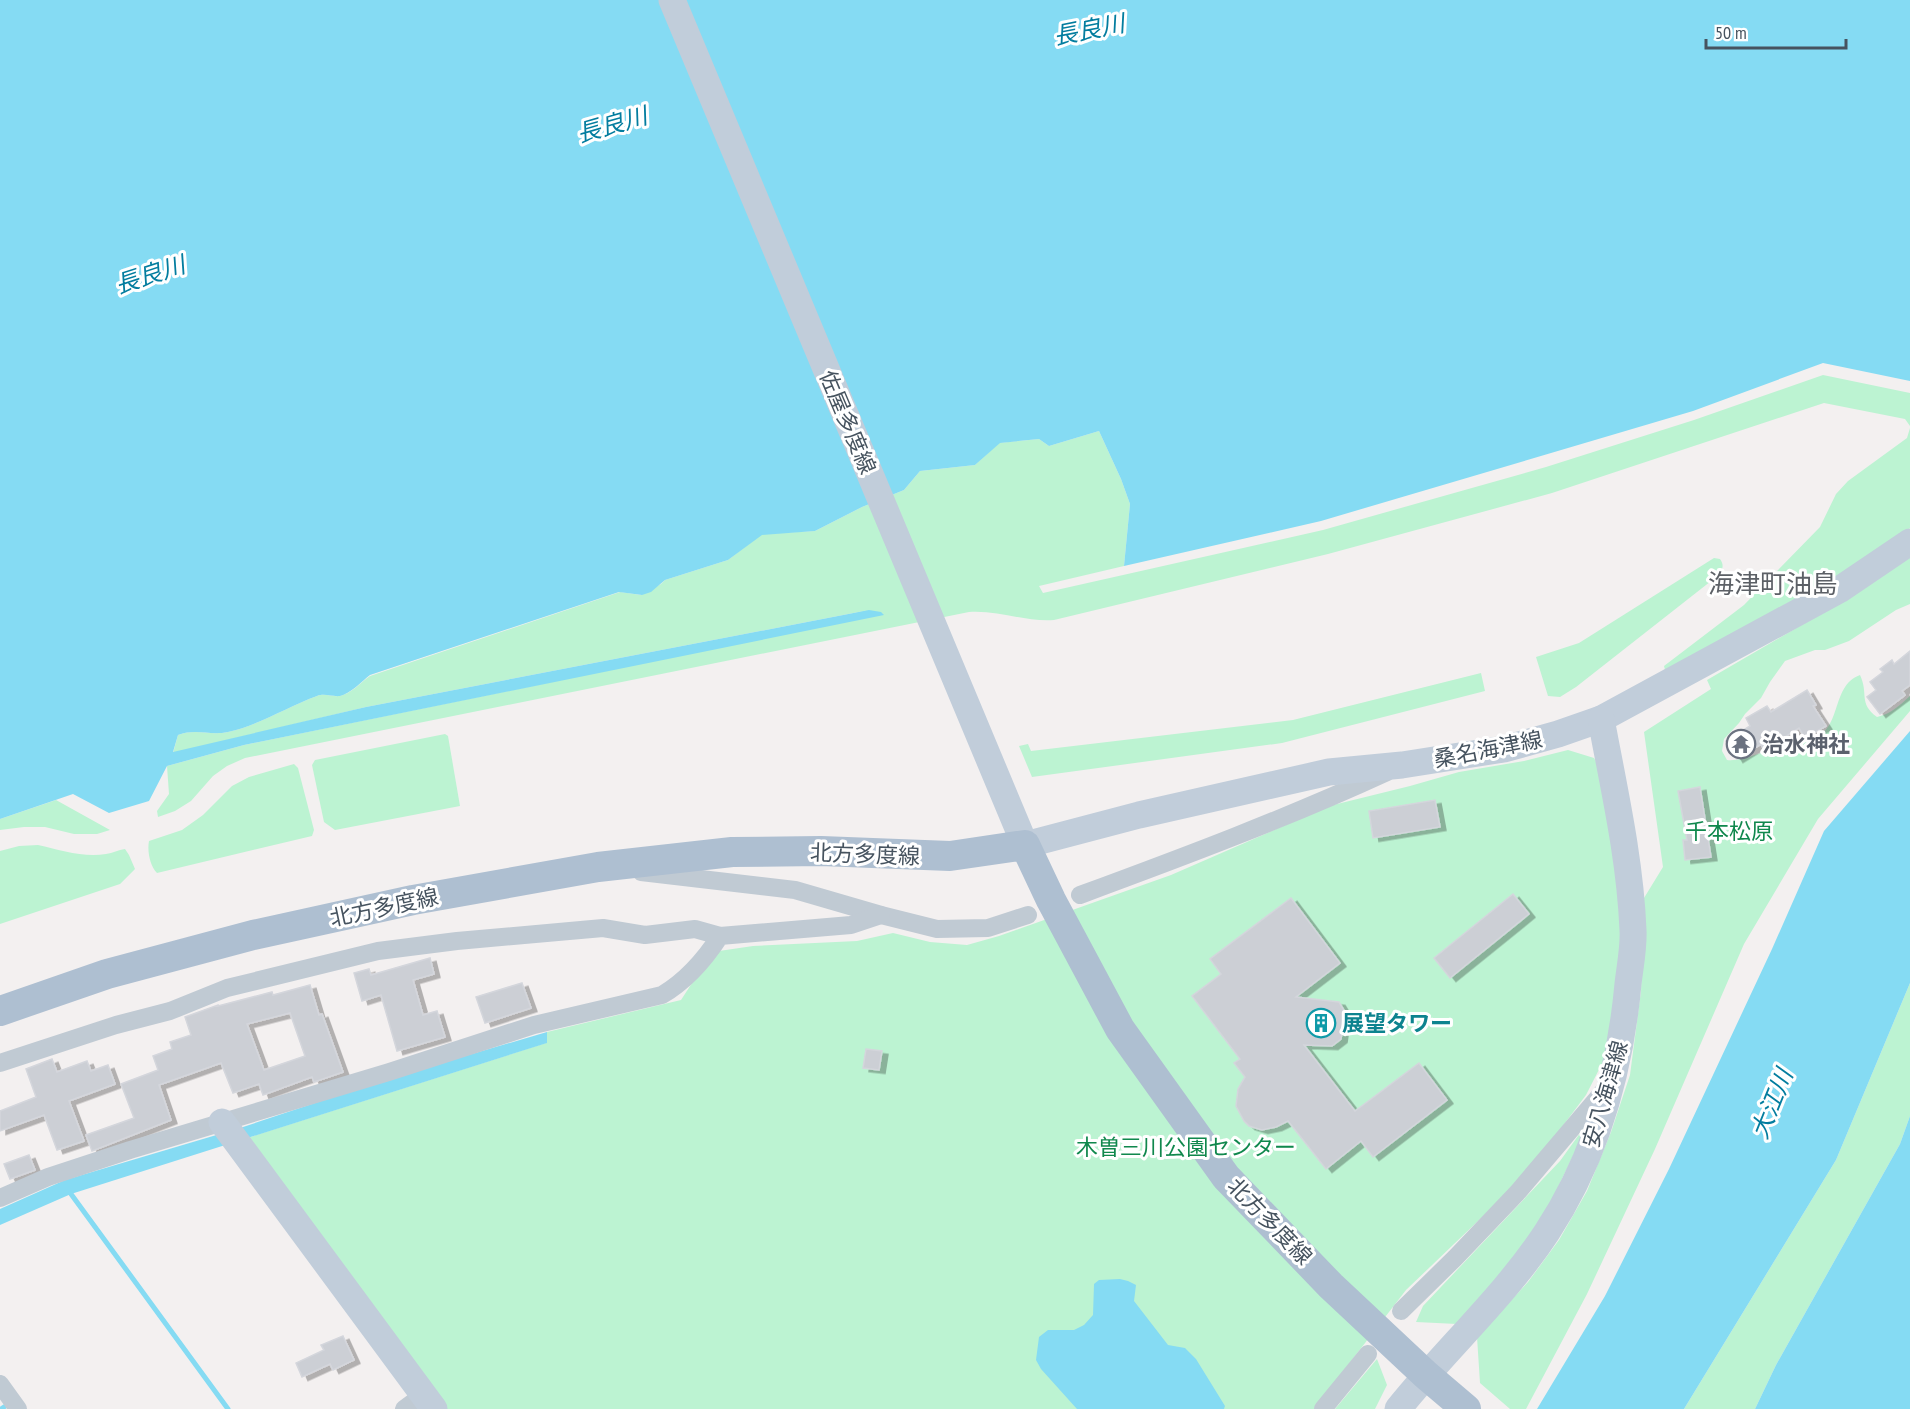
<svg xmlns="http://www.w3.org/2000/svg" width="1910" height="1409" viewBox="0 0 1910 1409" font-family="'PT Sans Narrow','Noto Sans JP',sans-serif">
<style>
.green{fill:#bcf3d2}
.water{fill:#85dbf3}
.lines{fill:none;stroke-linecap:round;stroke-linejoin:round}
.stream{stroke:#85dbf3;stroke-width:5}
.building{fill:#cccfd5;stroke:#d4d6dc;stroke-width:1.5;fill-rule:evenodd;filter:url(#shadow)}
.street{stroke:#c0cad3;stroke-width:18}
.secondary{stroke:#c1cdda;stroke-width:27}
.primary{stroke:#aebfd1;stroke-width:30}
.labels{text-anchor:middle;stroke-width:6;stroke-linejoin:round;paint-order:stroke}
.street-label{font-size:22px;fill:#46535f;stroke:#fff}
.worship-label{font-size:22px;font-weight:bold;fill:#5b616d;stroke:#fff;text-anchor:start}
.park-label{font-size:22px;fill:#10884d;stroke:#fff}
.culture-label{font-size:22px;font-weight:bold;fill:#0d838f;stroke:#fff;text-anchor:start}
.water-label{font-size:24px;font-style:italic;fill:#037d9f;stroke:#fff}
.quarter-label{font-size:26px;fill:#5c6066;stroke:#fff}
</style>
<defs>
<filter id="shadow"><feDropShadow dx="6" dy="3.5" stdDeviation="0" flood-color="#0004"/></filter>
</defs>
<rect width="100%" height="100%" fill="#f3f0f0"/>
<g class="green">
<path d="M1823,375L1910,393V426L1905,419L1824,403L1552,493L1328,554L1054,620C1025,622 998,610 969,612L245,758L227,766L213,776L191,801L175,811L158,817L157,811L169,794L167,766L244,745L547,683L869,610L366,707L173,753L178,735C197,728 209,736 228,732C259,725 287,707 317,696C325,693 332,697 339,696C350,695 361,682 370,676L620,592L641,595L661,584L665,580L728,560L762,534L815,531L862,507L904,490L920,471L975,465L999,443L1039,439L1049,446L1099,431L1121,479L1130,504L1124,566L1039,586L1043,593L1323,530L1546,467L1694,420Z"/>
<polygon points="1910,428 1910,528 1845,572 1665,670 1664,666 1744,605 1820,527 1836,494 1848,481 1907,438"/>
<path d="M1910,557V604L1896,610L1849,641L1825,650H1815L1785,661L1770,682L1761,698L1745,714L1739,723L1724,739L1722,751L1727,760C1746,762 1778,746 1794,736C1799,737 1804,739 1808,739C1844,734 1829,686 1860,675C1869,694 1858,703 1877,717C1891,714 1900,705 1910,696V711L1818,819L1744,944L1655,1149L1587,1294L1526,1409H1510L1480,1383L1477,1337L1528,1282L1559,1240L1587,1191L1611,1132L1630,1075L1641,991L1644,898L1663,867L1644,732L1711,689L1707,680L1865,588Z"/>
<path d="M1714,558L1720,559C1724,565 1723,568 1720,574L1576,687L1560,697L1548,696L1536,657L1579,643Z"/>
<polygon points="1481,673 1485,691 1282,743 1032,777 1019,746 1028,744 1031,751 1293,720"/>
<polygon points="445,734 448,736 460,806 335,830 324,822 312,765 315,760"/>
<polygon points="1568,750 1594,758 1605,778 1626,937 1611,1046 1586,1095 1526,1175 1406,1290 1314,1409 444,1409 244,1139 546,1043 547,1032 681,1000 705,963 719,951 753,946 857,941 893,933 930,942 967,945 999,936 1171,875 1329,806 1410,786 1459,772 1524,761"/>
<path d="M294,764L298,768L314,830L312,836L157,873C150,866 147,851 149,841L182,830L203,815L232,786L249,777Z"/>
<polygon points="56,800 110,830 97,834 74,834 45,827 24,827 0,830 0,819"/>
<path d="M38,845C60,850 84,858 106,854C113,853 118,850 125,849L129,855L135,869L120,884L0,924V851L19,846Z"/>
<polygon points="1910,983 1910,1116 1900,1144 1776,1365 1755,1409 1684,1409 1836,1160"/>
<polygon points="1591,1118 1542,1221 1506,1267 1457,1324 1416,1322 1423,1306 1560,1161"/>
<polygon points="1377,1359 1387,1385 1375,1409 1335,1409"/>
</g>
<g class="water">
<path d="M0,0H1910V381L1823,363L1693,411L1321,521L1124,566L1130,504L1121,479L1099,431L1049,446L1039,439L1000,443L975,465L920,471L904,490L862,507L815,531L762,535L728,560L665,580L651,592L642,595L619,592L370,675C361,682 350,694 340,696C332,697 325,693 317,696C287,707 259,725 228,732C209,736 197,728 178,735L173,752L366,707L869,610L881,612L884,615L244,745L167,766L149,801L109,813L73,794L0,819Z"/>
<polygon points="1910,731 1910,983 1836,1160 1684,1409 1537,1409 1605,1296 1669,1169 1772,949 1824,831"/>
<polygon points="547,1032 547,1043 71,1194 0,1225 0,1209 65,1180 240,1128 390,1078"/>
<polygon points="1910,1116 1910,1409 1755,1409 1776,1365 1900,1144"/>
<polygon points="1120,1279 1128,1281 1136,1285 1134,1301 1168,1345 1185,1348 1196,1359 1225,1406 1224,1409 1077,1409 1041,1369 1036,1360 1039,1337 1048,1330 1074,1330 1084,1325 1093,1315 1094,1284 1099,1280"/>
</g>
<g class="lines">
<g class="stream">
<polyline points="71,1194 228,1409"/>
<polyline points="1,1409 4,1407"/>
</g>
</g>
<g class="building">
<polygon points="1910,651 1910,685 1902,691 1905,695 1880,714 1867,697 1876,690 1870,682 1883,672 1880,669 1892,660 1894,664"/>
<polygon points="1807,690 1816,705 1813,706 1826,726 1805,738 1799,728 1764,750 1761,744 1737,759 1726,741 1750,726 1746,718 1767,706 1771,712"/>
<polygon points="1700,787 1711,857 1685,860 1683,840 1687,840 1678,791"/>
<polygon points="1435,800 1440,827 1373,838 1369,811"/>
<polygon points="1513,894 1529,914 1450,978 1434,958"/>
<polygon points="1291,898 1340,963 1296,997 1339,1002 1345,1012 1341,1039 1332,1046 1304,1045 1355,1111 1419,1063 1447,1100 1373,1157 1361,1141 1326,1169 1288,1121 1276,1127 1262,1130 1249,1126 1244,1121 1236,1106 1238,1089 1245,1077 1234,1063 1240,1059 1192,996 1221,974 1210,959"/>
<polygon points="430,958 434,974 413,980 423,1015 437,1011 445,1037 397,1051 381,995 362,1001 354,973 369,969 371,975"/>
<polygon points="522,983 531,1008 485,1023 476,997"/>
<path d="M310,985L319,1015L322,1014L343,1072L314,1082L312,1077L263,1095L259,1084L233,1093L221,1063L159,1085L171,1120L92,1151L86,1135L134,1118L121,1084L158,1070L153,1056L172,1049L170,1042L191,1035L185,1017L218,1005V1006L272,992L273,995ZM290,1013L305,1056L264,1070L247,1024Z"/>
<polygon points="866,1049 882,1051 879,1070 863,1068"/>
<polygon points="52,1059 57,1072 87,1061 91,1071 108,1065 115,1084 69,1101 84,1141 57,1150 44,1115 0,1131 0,1111 36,1097 26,1069"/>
<polygon points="29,1155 35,1170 10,1179 4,1164"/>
<polygon points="343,1336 354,1360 333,1370 330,1364 302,1377 296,1363 324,1350 321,1345"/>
</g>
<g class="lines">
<g class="street">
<polyline points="641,872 795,890 881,915 937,929 988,928 1028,915"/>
<path d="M1080,895C1183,857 1287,818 1387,772"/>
<polyline points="0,1063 116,1025 170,1011 227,988 378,951 457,941 603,928 645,935 695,929 720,936"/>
<path d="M0,1198L48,1177L130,1150L389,1072L534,1025L662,995C686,981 705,959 720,936L851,925L881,915"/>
<polyline points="1401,1311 1455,1258 1517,1193 1607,1087"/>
<polyline points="0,1384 18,1409"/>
<polyline points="404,1409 423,1395"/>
<polyline points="1323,1409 1368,1354"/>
</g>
<g class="secondary">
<polyline points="672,0 1025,845 1139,815 1329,772 1402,765 1504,749 1558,734 1601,719 1839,590 1910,542"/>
<polyline points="222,1122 434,1409"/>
<path d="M1398,1409C1446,1349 1505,1296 1547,1232C1596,1157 1620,1072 1628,984C1630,966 1634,947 1633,930C1630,858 1614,789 1601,719"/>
</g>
<polyline class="primary" points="0,1011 107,974 253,935 413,900 598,867 732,852 821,851 950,856 1025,845 1051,900 1120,1029 1226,1177 1331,1286 1426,1375 1466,1409"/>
</g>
<defs>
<g id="temple-ring" transform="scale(1.5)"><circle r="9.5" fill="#fff" stroke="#6b7280" stroke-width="1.5"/><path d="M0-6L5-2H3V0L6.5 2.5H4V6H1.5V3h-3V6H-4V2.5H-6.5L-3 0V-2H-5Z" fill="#6b7280"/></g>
<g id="building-ring" transform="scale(1.5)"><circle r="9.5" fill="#fff" stroke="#0f9aa8" stroke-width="1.5"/><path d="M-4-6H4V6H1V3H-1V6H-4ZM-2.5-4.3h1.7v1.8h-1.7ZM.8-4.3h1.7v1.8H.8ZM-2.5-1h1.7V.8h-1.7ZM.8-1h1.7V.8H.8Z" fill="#0f9aa8"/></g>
</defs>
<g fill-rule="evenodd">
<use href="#temple-ring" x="1741" y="744"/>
<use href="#building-ring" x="1321" y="1023"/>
</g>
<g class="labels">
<g class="street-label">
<text transform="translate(848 422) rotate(67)" y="8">佐屋多度線</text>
<text transform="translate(1488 749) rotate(-11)" y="8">桑名海津線</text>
<text transform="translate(865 854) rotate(2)" y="8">北方多度線</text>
<text transform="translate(384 907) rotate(-12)" y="8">北方多度線</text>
<text transform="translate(1605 1094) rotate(-74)" y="8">安八海津線</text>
<text transform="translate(1270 1221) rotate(46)" y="8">北方多度線</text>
</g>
<g class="worship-label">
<text x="1762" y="752">治水神社</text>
</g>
<g class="park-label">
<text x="1729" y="839">千本松原</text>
<text x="1186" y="1155">木曽三川公園センター</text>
</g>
<g class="culture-label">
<text x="1342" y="1031">展望タワー</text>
</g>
<g class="water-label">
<text transform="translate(1089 30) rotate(-11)" y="8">長良川</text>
<text transform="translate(612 125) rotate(-16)" y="8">長良川</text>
<text transform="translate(150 275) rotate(-18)" y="8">長良川</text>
<text transform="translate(1772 1104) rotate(-68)" y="8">大江川</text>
</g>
<g class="quarter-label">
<text x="1773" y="593">海津町油島</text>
</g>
</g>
<path d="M1706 39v9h140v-9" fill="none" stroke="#46535f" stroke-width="3"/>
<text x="1715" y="39" font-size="18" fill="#46535f" stroke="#ffffff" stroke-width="4.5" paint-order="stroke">50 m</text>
</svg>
